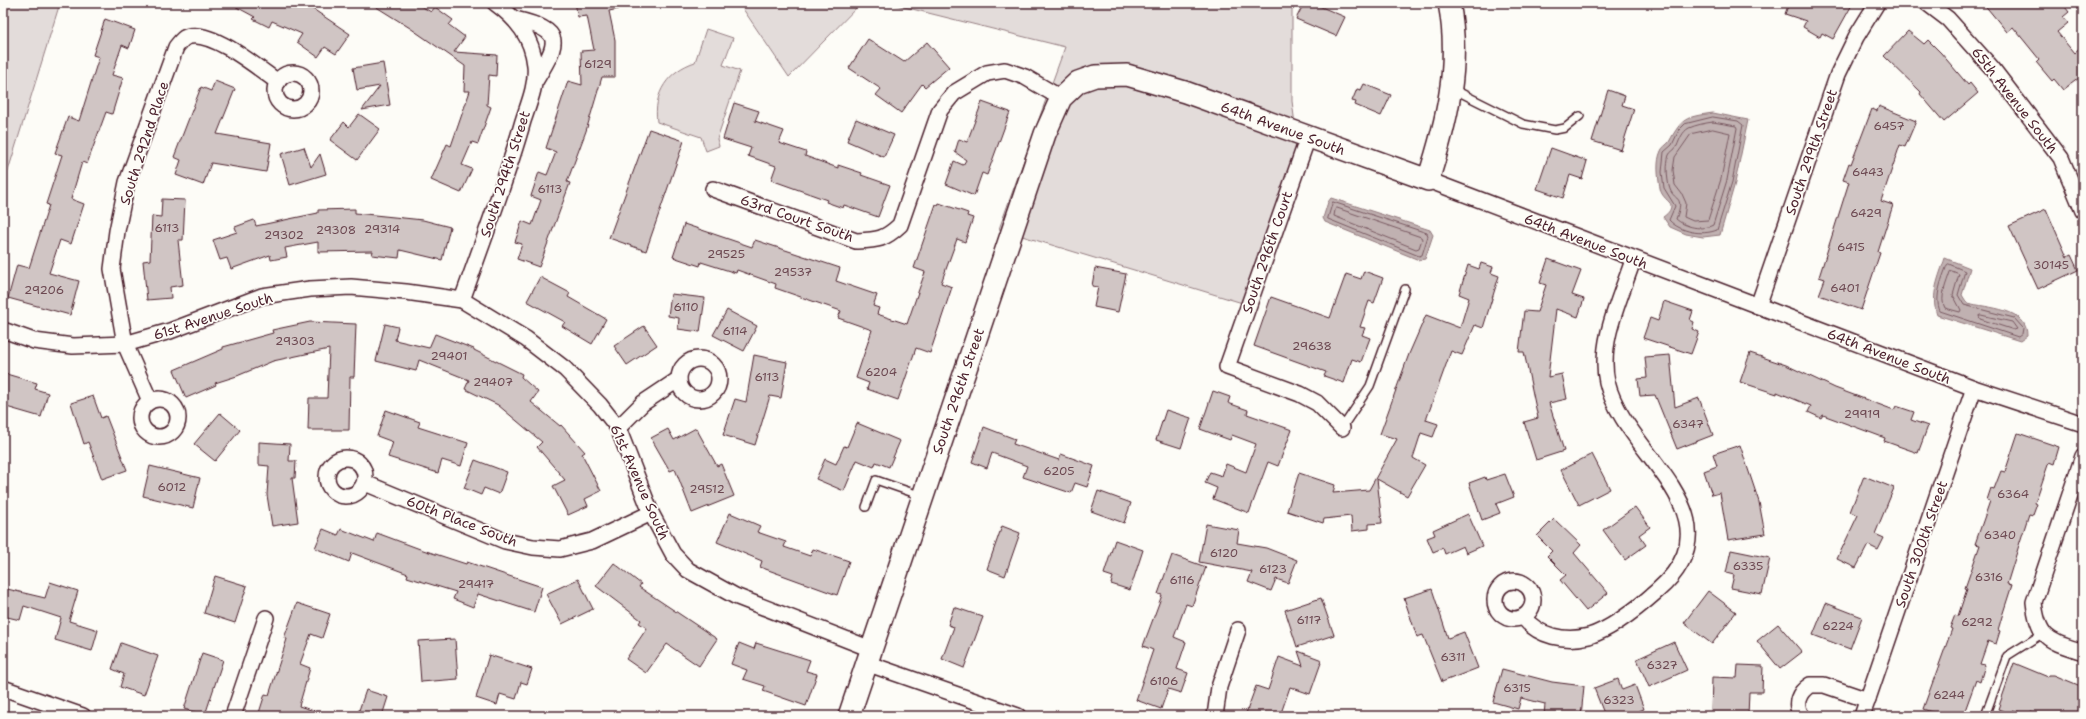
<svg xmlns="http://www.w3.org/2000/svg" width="2086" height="719" viewBox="0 0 2086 719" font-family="'Shantell Sans',sans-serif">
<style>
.green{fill:#e3dcda;stroke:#967e82}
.water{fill:#c0b1b1;stroke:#91777b}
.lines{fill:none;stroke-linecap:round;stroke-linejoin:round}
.shore{stroke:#795961;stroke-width:1}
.building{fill:#d0c5c4;stroke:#4a1f2b}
.lane-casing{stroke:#4a1f2b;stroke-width:10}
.street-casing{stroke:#4a1f2b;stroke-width:18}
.secondary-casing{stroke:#4a1f2b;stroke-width:24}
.lane{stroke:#fdfcf7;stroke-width:7}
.street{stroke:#fdfcf7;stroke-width:15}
.secondary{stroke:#fdfcf7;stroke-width:21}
.labels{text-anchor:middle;stroke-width:3.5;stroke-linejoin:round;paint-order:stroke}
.number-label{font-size:12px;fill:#6c4851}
.street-label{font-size:14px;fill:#4a1f2b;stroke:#fdfcf7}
</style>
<rect width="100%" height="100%" fill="#fdfcf7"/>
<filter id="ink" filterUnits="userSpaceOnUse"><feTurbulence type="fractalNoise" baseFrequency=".025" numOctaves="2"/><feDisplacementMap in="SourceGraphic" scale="8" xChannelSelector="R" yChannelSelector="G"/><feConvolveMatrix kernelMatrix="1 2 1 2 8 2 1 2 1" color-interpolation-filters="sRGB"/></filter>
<g filter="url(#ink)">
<g class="green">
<polygon points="3,3 60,3 3,187"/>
<polygon points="739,3 861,3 789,77"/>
<polygon points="888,3 1292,3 1292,101 1296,132 1308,137 1249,305 999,229 1065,47"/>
<path d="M706,29L733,38L723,65L740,71L717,139L719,146L706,151L701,137L657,122C653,93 668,71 695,62Z"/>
</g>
<g class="water">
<path d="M1713,113L1748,120L1735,183L1720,235L1703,237L1686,234L1670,227L1663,217C1667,214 1671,211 1671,205C1670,201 1661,197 1660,188C1658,177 1656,161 1661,151C1662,147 1667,145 1669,142C1682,118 1685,117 1713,113Z"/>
<polygon points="1331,198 1430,230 1433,235 1425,259 1419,260 1325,222 1323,218 1328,202"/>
<path d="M1945,258L1970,268L1962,295L1967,303C1988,308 2028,308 2027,336L2020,341L1937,315C1930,295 1939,277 1945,258Z"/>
</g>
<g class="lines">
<g class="shore">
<path d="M1713,117L1738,121L1743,125L1732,182L1717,230C1702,236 1680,232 1669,220L1675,206L1664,188L1662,172L1664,152L1672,145L1679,130L1685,124Z"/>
<path d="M1713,122L1736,126L1737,128L1727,180L1713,225C1702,231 1685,227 1676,219C1686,193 1673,203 1669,186C1667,178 1666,164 1669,155C1670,152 1675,150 1677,146C1680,139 1682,132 1689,128C1696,125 1705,123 1713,122Z"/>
<polygon points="1713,129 1730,133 1721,179 1708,220 1693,221 1684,217 1686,203 1682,194 1675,185 1673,170 1675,157 1691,134"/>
<polygon points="1333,202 1427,233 1428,236 1422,255 1419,256 1328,219"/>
<polygon points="1337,208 1421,237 1422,239 1419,248 1416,249 1334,216 1335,210"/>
<path d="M1949,264L1965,271L1958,295L1964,305L2014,318L2023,328L2022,334L2018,337L1940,311C1934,297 1942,279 1947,265Z"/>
<path d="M1952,271L1959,274L1953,295L1961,310L1960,312L1945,308C1939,298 1947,282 1950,272Z"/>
<polygon points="1981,315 2012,322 2017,329 2014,330 1980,319 1979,316"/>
</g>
</g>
<g class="building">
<polygon points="229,3 304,3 350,34 336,54 325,47 318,57 297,42 302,34 272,21 269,27 253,19 255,17"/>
<polygon points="370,3 416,3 431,12 435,7 453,20 449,25 465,37 454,52 497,55 496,76 489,75 487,105 491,107 478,144 472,142 462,165 472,169 461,193 431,180 447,144 451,146 470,91 464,91 465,66 410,28"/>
<polygon points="575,3 619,3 619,9 609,11 615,40 615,77 602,77 586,131 567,182 570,183 539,267 517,259 522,244 515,242 522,221 532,225 541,200 531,196 539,172 547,175 556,152 546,148 568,81 582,85 581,51 594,50 587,16 578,17"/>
<polygon points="1304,3 1312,3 1345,17 1336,36 1296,19"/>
<polygon points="1789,3 1853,3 1833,39 1822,33 1820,37 1803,27 1806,21 1785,14"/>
<polygon points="1983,3 2062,3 2069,12 2063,17 2068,23 2057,32 2074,53 2083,45 2083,75 2063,90 2054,79 2052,81 2036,62 2039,59 2013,27 2007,32"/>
<polygon points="105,19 135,30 129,48 122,45 112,75 123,78 112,114 106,112 87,164 82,162 71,199 84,204 71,244 60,240 49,273 79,281 70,315 8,298 17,265 29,268 49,205 46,204 62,155 55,153 68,117 79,121 99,57 93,55"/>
<polygon points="1908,31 1924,44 1928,40 1941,53 1968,85 1970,83 1978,93 1944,122 1920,94 1921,92 1884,56"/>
<polygon points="868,39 904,62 927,42 949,67 925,87 922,84 901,113 876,95 881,89 849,68"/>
<polygon points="383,63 390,105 362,110 380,86 357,90 353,68"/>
<polygon points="215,81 235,89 217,134 271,143 266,172 211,163 203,185 176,175 181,160 174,157 201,87 211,91"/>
<polygon points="1364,84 1391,95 1381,116 1355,105 1356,102 1352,101 1357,89 1361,90"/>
<polygon points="1608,90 1625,96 1622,105 1634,109 1621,150 1592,141"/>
<polygon points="982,102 1010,112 987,175 982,173 974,196 946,184 954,161 963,165 966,160 955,152 959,139 967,142"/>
<polygon points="734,103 759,111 755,121 784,131 779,143 806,152 805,156 838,168 838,165 862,173 861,175 890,185 878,217 844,205 843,208 826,202 827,200 771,180 776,166 748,156 751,148 723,139"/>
<polygon points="1879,106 1916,121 1905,147 1900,145 1881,201 1893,205 1878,252 1880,253 1861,310 1819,295 1825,279 1819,277 1849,182 1843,180 1849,163 1851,164 1872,109 1877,111"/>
<polygon points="359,114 380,129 357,160 330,140 344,122 349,127"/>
<polygon points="856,119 894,135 884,157 847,141"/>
<polygon points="649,129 684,141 646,251 609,238"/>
<polygon points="304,147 311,167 320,154 326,174 290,185 281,154"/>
<polygon points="1551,148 1587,161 1582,179 1570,175 1563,198 1537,189"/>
<polygon points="162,199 185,200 183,240 178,240 183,285 170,287 171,298 147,300 143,261 150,260 152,216 161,217"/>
<polygon points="939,203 968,213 967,216 973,218 965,242 957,239 941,283 952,287 930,353 916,348 898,400 867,389 869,383 856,378 872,330 838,318 841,311 775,288 776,284 737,270 736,273 701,262 700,266 673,257 684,224 752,247 755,240 840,268 836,281 877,295 873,306 879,308 877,314 907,324 925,272 914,268 936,204 938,205"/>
<polygon points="355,209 355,213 423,220 450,227 442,260 400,250 399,258 372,255 373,251 318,252 318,242 285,248 287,257 271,260 270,255 231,269 227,258 220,260 213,240 237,232 235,227 254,220 256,226 318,213 318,210"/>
<polygon points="2046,209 2067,257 2071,255 2078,270 2038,289 2009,226"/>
<polygon points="1548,259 1581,271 1572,295 1584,299 1578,317 1556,309 1548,377 1562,374 1567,399 1549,403 1564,451 1536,460 1524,422 1538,418 1524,352 1519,352 1524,311 1537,312 1546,285 1540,283"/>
<polygon points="1481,263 1493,267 1491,273 1499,276 1483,328 1475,325 1462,355 1451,351 1426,420 1438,424 1433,437 1421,433 1413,458 1425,465 1407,496 1377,479 1382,523 1369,524 1369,529 1352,531 1351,516 1324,519 1323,523 1287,511 1299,473 1335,485 1333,493 1369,490 1397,439 1380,434 1409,354 1426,315 1460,328 1469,298 1459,294 1468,265 1479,269"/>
<polygon points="1095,268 1126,274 1118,312 1094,307 1098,287 1092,286"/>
<polygon points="1364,271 1383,278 1374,303 1369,301 1360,327 1365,328 1362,335 1370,338 1361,362 1352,359 1344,383 1324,376 1326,372 1254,346 1271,297 1330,318 1346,274 1361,279"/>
<polygon points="540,277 570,293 568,297 606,319 592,344 562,326 565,322 527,301"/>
<polygon points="671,294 705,298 700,332 678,329 679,318 668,316"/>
<polygon points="1664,301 1693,311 1690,320 1694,322 1692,329 1699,332 1691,354 1643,338 1650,318 1658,321"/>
<polygon points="727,310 757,326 744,351 713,335"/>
<polygon points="310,322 356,324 354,377 350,377 349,430 308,430 309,398 327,398 329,349 273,361 237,376 215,383 216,385 186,398 174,370 223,349 223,347 273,333 272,330"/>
<polygon points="385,324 398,327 395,340 429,348 435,334 474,349 474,350 522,374 521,377 538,392 531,402 560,426 561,425 585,452 582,454 601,491 585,499 588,506 568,515 553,486 565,480 537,447 542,442 498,405 465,389 469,380 419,360 416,371 376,361"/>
<polygon points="644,326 657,345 627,365 614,346"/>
<polygon points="1750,353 1786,365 1835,388 1894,410 1896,406 1914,412 1911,420 1928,426 1918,453 1884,441 1885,438 1823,415 1821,418 1808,412 1811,406 1777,392 1777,394 1740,382"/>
<polygon points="754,355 787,362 781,398 770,396 755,445 723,435 735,399 746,402"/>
<polygon points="1670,355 1675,407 1699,398 1713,435 1677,449 1655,395 1640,396 1638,379 1647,378 1645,357"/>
<polygon points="3,373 37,383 35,389 48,393 41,417 3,406"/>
<polygon points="1213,391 1230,397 1228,403 1248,410 1247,414 1292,430 1278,466 1268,462 1249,513 1213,499 1217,488 1205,483 1210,472 1222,476 1226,464 1246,472 1256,444 1232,435 1230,440 1200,429"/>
<polygon points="93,396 101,418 106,416 127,470 102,479 88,442 84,444 71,403"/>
<polygon points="386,410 420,422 418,427 468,443 461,466 442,460 438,473 388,457 393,442 377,436"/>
<polygon points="1166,410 1191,418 1181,448 1156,440"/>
<polygon points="220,413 240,430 215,461 194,444"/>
<polygon points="857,423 900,441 889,467 876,462 874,467 857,460 844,491 816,479 825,459 836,464 844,446 847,447"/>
<polygon points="984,427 1015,439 1013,444 1059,460 1061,454 1094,466 1087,487 1075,483 1071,493 1023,477 1027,466 992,453 987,468 972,462"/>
<polygon points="696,428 717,466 721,464 734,496 692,513 675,469 670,471 651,438 668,429 674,440"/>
<polygon points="2018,433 2059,447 2054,464 2049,462 2035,503 2037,504 2033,515 2029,514 2020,542 2007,584 2012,585 2003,613 1998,630 2000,631 1996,644 1988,641 1980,664 1985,665 1980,682 1976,680 1963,716 1943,716 1923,709 1952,629 1950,628 1955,615 1958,616 1967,589 1965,588 1980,545 1975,544 1990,501 1987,500 1991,488 1994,489 2001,471 2005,472"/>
<polygon points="259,442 290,444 289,461 296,461 295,478 292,478 298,522 272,526 267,495 269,466 259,465"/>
<polygon points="1740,445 1759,502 1765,534 1728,540 1720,493 1712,495 1704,471 1717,466 1713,454"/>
<polygon points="1592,454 1610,489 1579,505 1561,470"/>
<polygon points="475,460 507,472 499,494 484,488 481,495 464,488"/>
<polygon points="150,466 200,478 193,508 143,496"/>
<polygon points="1505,474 1514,497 1496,504 1500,513 1482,520 1469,483 1485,477 1486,480"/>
<polygon points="1864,476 1894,488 1875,534 1884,538 1878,550 1868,545 1856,568 1837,559 1858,515 1850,512"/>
<polygon points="1098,491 1131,503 1124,523 1091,511"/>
<polygon points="1635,507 1650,527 1639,535 1646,545 1625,560 1603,530"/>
<polygon points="730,513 760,526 757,532 786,542 784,547 810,556 813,549 849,561 837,595 760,567 762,561 717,542"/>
<polygon points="1468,514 1482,546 1466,553 1463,546 1445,554 1443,548 1433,552 1427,538 1435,535 1433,530"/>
<polygon points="1554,519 1581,545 1574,553 1608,593 1586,611 1560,580 1566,575 1547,556 1552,551 1537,536"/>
<polygon points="1206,524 1239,530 1237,543 1266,548 1297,560 1288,583 1276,579 1271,591 1248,582 1252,572 1199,562"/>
<polygon points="1002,526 1020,533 1005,576 987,569"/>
<polygon points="323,529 338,535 341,529 374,542 377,533 420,549 466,564 467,562 542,587 534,612 478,594 473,607 453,599 456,592 407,577 408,574 352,553 349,562 315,548"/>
<polygon points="1115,540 1143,550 1130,590 1111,584 1113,577 1104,574"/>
<polygon points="1731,550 1770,558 1762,594 1731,588 1734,575 1726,573"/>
<polygon points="1172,555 1206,567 1192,606 1186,604 1174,637 1186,642 1177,669 1188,673 1181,693 1168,689 1161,709 1136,700 1153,650 1143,646 1162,595 1158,594"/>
<polygon points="614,563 641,584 639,587 717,639 699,666 667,644 646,673 626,659 647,628 639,623 641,620 596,586"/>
<polygon points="215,576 247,586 235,623 204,613"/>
<polygon points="578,579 593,609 562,624 546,594"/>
<polygon points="50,582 78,591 69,621 98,630 92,651 55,640 61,618 24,606 20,620 3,616 3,588 45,598"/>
<polygon points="1432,589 1448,638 1464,632 1478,668 1442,682 1423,635 1417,637 1404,598"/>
<polygon points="1708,591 1736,612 1712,644 1684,623"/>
<polygon points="1321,598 1334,635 1297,647 1285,610"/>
<polygon points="297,603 330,614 322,638 311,634 300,664 310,668 299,706 323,714 322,716 258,716 265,694 269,695 287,639 284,638"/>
<polygon points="1826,603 1862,617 1850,649 1813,635"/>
<polygon points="954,607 983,617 964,668 942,659 954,627 948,625"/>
<polygon points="1778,624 1802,652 1780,669 1757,641"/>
<polygon points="455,639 458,679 421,682 418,641"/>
<polygon points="1674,642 1687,670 1649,687 1637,659"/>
<polygon points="121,643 158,656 144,695 120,687 124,674 112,669"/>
<polygon points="739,643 754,649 756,643 810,660 806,671 817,674 806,706 763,691 765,686 743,679 747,670 731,664"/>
<polygon points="1298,651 1322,660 1310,694 1290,687 1280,716 1245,716 1256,686 1268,690 1279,657 1303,666"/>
<polygon points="202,653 223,660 205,715 184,709"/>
<polygon points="489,655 532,669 527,684 521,682 516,699 500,694 497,705 476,698"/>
<polygon points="2014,663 2048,677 2049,675 2054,675 2083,687 2083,716 2044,716 2031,711 2030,716 2013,710 2011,714 1998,709"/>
<polygon points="1738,665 1763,666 1762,692 1749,692 1748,716 1711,716 1712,677 1737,678"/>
<polygon points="1502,669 1552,682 1584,686 1581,716 1544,716 1545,704 1521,698 1518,709 1493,702"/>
<polygon points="1618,679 1622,690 1635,685 1644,709 1626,716 1605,716 1594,688"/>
<polygon points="366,690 388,697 382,716 357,716"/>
</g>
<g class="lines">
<g class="lane-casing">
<g id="lane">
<polyline points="1453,89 1523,124 1555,130 1565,128 1580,116"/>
<polyline points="1342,428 1370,386 1405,289"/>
<polyline points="866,507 876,480 922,496"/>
<polyline points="1985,716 2007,656 2042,634"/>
</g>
</g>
<g class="street-casing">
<g id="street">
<polyline points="1927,3 1948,19 1992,68 2061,158 2083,211"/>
<path d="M515,19C565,31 559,41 536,80"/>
<circle cx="293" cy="91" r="18"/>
<polyline points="1308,137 1227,367 1300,394 1317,403 1342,428"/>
<polyline points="1428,180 1974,388 2083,424"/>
<path d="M713,189L856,241C878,240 884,240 900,225L940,110L954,93L987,73L1005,70L1025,77L1061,98"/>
<path d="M462,300C483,241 506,181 523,121C529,103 537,84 535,65C532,37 517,19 495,3"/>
<polyline points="1758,306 1838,74 1856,37 1877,3"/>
<polyline points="3,330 34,341 73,346 125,344 170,331 262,296 310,289 351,287 406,292 462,300 526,339 565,369 600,405 618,428 651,513 673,554 688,570 735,596 871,649"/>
<circle cx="699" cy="379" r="20"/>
<circle cx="159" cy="418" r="19"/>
<path d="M150,401L125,344L112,269L117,231L127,182L176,47C180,42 183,37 190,36C215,32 258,68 278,82"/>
<polyline points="618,428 643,403 679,379"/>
<path d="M2083,456L2034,602C2038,640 2050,641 2083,652"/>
<circle cx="346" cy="477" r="19"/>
<polyline points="365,483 505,541 533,547 560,549 592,541 651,513"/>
<circle cx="1514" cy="600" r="19"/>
<path d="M1523,617C1539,637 1565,642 1589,636C1612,629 1639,607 1657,591C1744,515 1624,455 1607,382C1598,342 1621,297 1633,260"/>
<polyline points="866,663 1018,716"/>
<polyline points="3,688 83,716"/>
<polyline points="233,716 266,618"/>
<polyline points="1215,716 1219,687 1238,630"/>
<path d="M1802,716C1793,704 1799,692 1810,685H1824L1868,700"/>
<polyline points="1862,716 1974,388"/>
</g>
</g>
<g class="secondary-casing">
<path id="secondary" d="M849,716L1045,134L1061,98L1078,82L1095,76L1127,75L1185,92L1428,180C1447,122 1461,64 1449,3"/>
</g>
<use href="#lane" class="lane"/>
<use href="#street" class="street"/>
<use href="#secondary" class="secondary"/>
</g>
</g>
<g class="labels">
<g class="number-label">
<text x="598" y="68">6129</text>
<text x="1889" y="130">6457</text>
<text x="1868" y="176">6443</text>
<text x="550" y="193">6113</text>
<text x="1866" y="217">6429</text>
<text x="167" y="232">6113</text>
<text x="382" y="233">29314</text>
<text x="336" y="234">29308</text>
<text x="284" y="239">29302</text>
<text x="1851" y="251">6415</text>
<text x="726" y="258">29525</text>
<text x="2051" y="269">30145</text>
<text x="793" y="276">29537</text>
<text x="1845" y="292">6401</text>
<text x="44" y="294">29206</text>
<text x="686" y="311">6110</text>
<text x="735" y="335">6114</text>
<text x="295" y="345">29303</text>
<text x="1312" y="350">29638</text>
<text x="449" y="360">29401</text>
<text x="881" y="376">6204</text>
<text x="767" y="381">6113</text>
<text x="493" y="386">29407</text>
<text x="1862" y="418">29919</text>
<text x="1688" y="428">6347</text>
<text x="1059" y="475">6205</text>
<text x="172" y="491">6012</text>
<text x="707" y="493">29512</text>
<text x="2013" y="498">6364</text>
<text x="2000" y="539">6340</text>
<text x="1224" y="557">6120</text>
<text x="1748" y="570">6335</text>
<text x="1273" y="573">6123</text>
<text x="1989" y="581">6316</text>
<text x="1182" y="584">6116</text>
<text x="476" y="588">29417</text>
<text x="1309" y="624">6117</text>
<text x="1977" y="626">6292</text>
<text x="1838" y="630">6224</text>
<text x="1453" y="661">6311</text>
<text x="1662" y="669">6327</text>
<text x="1164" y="685">6106</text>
<text x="1517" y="692">6315</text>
<text x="1949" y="699">6244</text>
<text x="1619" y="704">6323</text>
</g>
<g class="street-label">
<text transform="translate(2015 100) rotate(52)" y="5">65th Avenue South</text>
<text transform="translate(1283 128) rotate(20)" y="5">64th Avenue South</text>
<text transform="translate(144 143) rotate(-72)" y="5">South 292nd Place</text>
<text transform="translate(1811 152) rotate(-71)" y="5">South 299th Street</text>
<text transform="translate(505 174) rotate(-72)" y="5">South 294th Street</text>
<text transform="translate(797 218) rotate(19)" y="5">63rd Court South</text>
<text transform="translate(1586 241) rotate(21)" y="5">64th Avenue South</text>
<text transform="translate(1267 252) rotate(-71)" y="5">South 296th Court</text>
<text transform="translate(213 316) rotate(-18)" y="5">61st Avenue South</text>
<text transform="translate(1889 356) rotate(21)" y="5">64th Avenue South</text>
<text transform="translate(958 391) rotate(-71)" y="5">South 296th Street</text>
<text transform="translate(640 482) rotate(66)" y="5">61st Avenue South</text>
<text transform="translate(462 521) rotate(21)" y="5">60th Place South</text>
<text transform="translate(1921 544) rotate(-71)" y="5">South 300th Street</text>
</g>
</g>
<rect width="2086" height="719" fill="none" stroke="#fdfcf7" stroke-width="16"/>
<rect x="8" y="8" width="2070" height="703" fill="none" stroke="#4a1f2b" stroke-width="1.5" filter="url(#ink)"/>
</svg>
